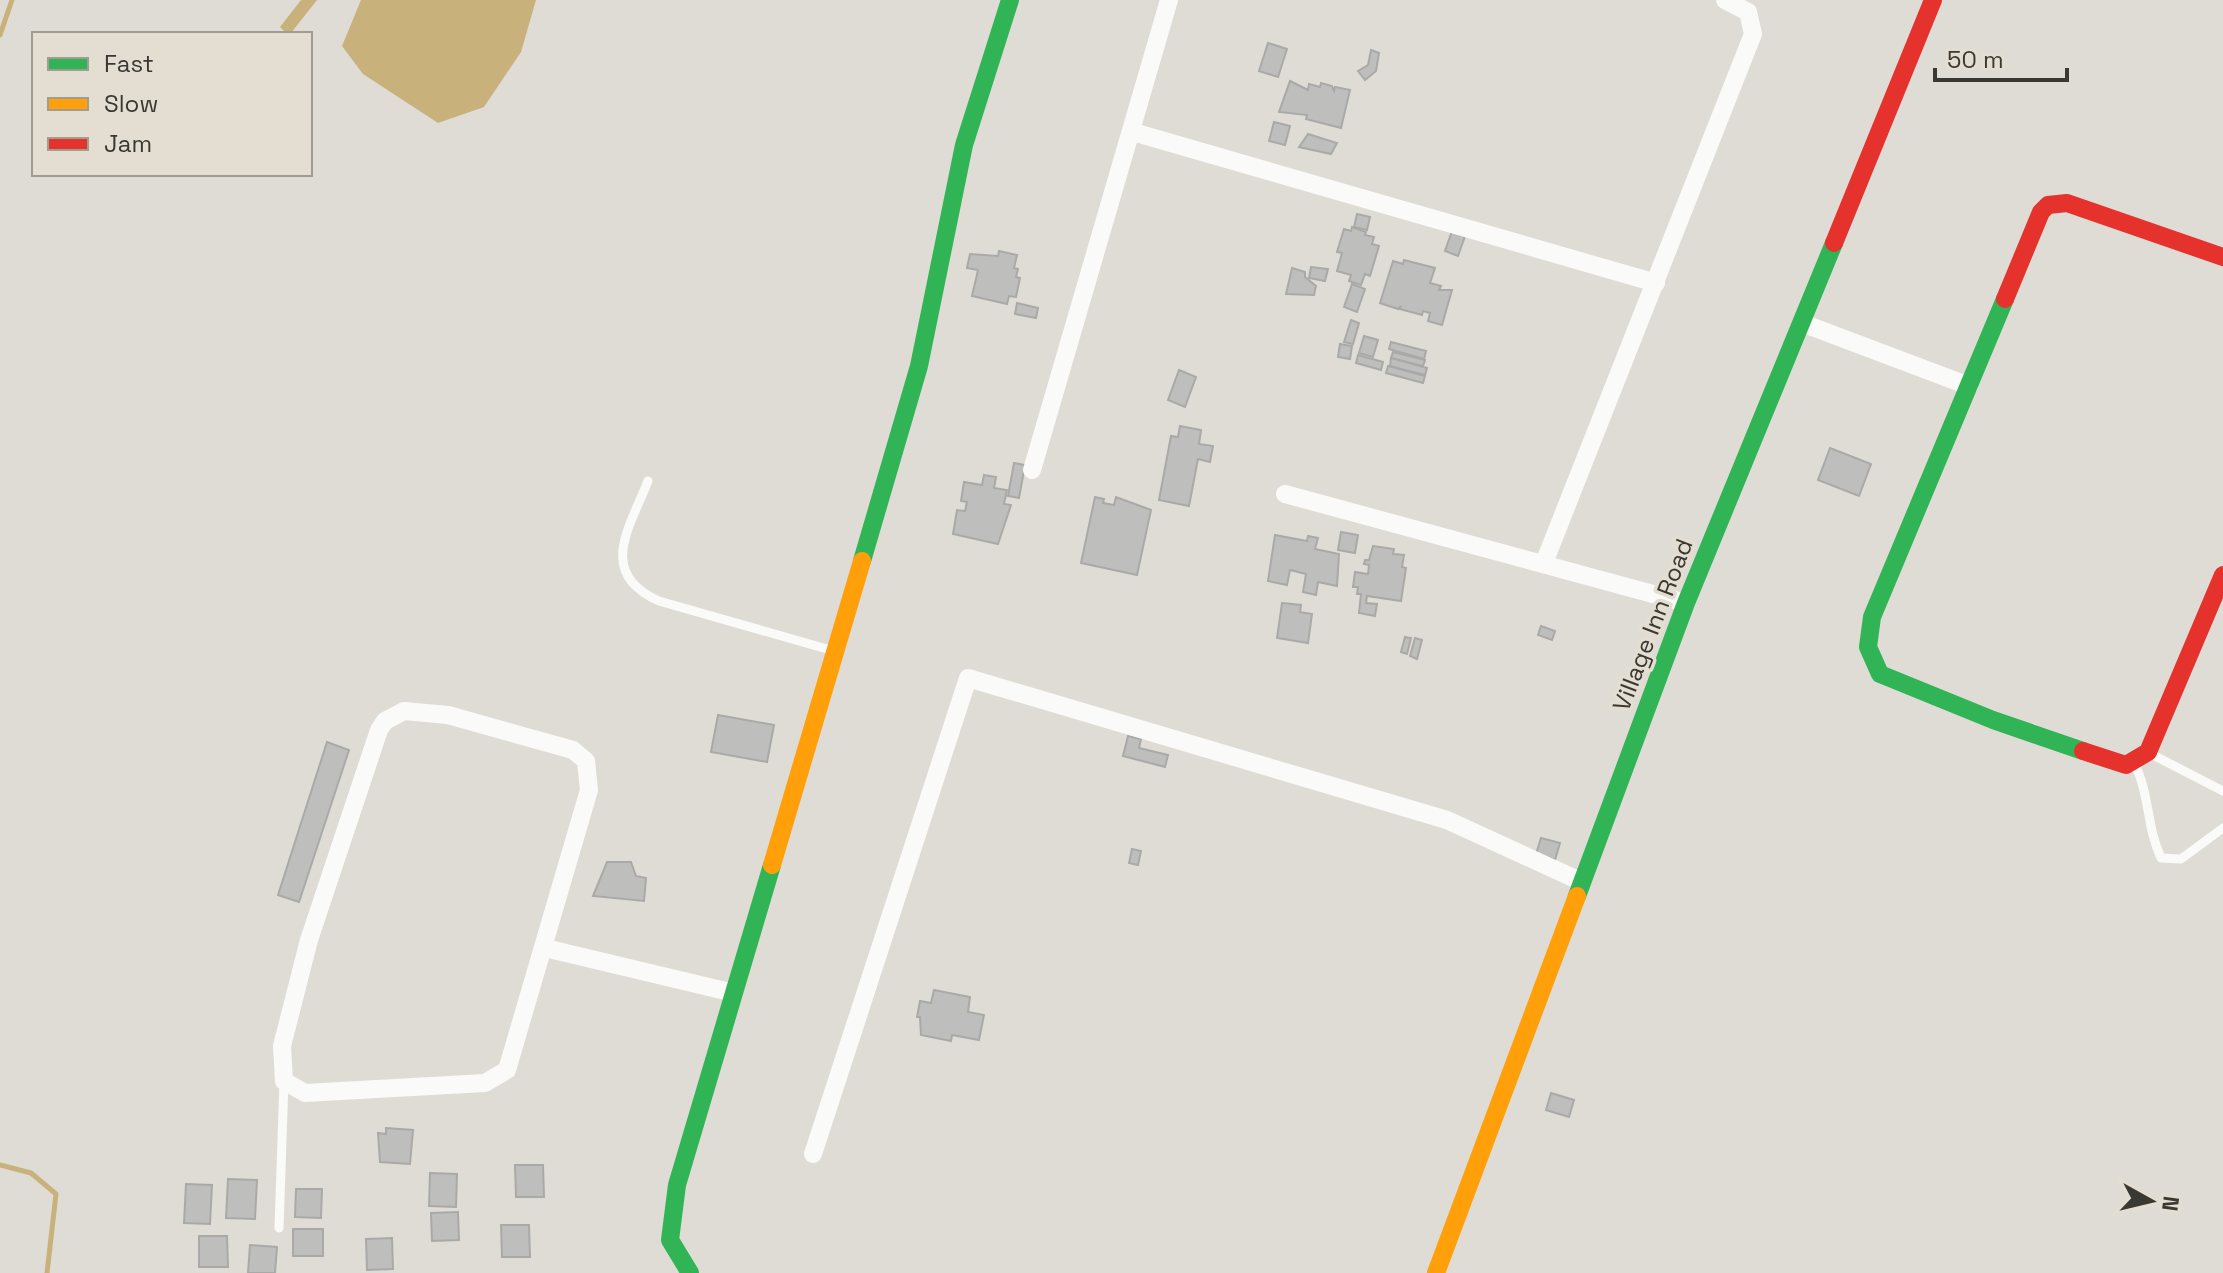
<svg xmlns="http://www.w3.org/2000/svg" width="2223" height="1273" viewBox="0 0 2223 1273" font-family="'Space Grotesk',sans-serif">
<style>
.water{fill:#c8b17b}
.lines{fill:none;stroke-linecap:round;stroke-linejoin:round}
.stream{stroke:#c8b17b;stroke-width:5}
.building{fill:#bebfbd;stroke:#a9aaa8;stroke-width:2}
.lane{stroke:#fafaf9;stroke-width:9}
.street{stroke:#fafaf9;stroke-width:18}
.fast{stroke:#30b455;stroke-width:18}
.slow{stroke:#ff9f0a;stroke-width:18}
.jam{stroke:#e5322d;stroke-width:18}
.labels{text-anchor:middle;stroke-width:7;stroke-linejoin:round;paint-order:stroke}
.street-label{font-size:24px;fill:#3a3833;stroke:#e3ded1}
</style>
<rect width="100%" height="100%" fill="#dfdcd5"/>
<g class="water">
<polygon points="301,0 317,0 291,33 284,31 280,27"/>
<polygon points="361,0 536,0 521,52 484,107 438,123 363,74 342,46"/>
</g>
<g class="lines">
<g class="stream">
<polyline points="0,35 12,0"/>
<polyline points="0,1165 31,1173 56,1194 47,1273"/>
</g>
</g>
<g class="building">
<polygon points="1268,43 1287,49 1278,77 1259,71"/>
<polygon points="1371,50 1379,53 1376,71 1365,80 1358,71 1368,65"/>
<polygon points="1290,81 1308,90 1309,84 1320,87 1321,83 1332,86 1334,91 1335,87 1350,90 1341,128 1306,119 1307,115 1279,112"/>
<polygon points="1274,122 1290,126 1285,145 1269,141"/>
<polygon points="1308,134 1337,143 1331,154 1299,147"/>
<polygon points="1357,214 1370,217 1367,230 1354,227"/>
<polygon points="1352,227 1366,232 1365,235 1374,237 1372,244 1379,246 1370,276 1365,274 1361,285 1349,281 1351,275 1337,271 1342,253 1337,252 1344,229 1351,231"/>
<polygon points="1452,231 1465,236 1458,256 1445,251"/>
<polygon points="999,251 1017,255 1014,268 1018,269 1016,277 1020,278 1016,297 1009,296 1007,304 972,296 978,270 967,268 970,254 998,256"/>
<polygon points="1404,260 1435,268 1430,283 1441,286 1439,290 1452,290 1442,325 1428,321 1430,313 1423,311 1422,315 1400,309 1401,306 1398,309 1380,303 1393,261 1403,264"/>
<polygon points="1311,267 1328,269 1325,281 1309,278"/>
<polygon points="1292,268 1305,272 1305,277 1316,286 1314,295 1286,294"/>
<polygon points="1352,284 1365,289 1357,312 1344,307"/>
<polygon points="1017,303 1038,308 1036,318 1015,314"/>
<polygon points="1351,320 1359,323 1353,344 1344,342"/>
<polygon points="1364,336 1378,340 1373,357 1359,353"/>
<polygon points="1391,342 1426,351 1424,359 1389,349"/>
<polygon points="1340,344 1352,346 1350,359 1338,357"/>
<polygon points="1393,352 1425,360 1423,366 1391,358"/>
<polygon points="1358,355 1383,362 1381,370 1356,363"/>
<polygon points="1391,358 1427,368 1425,375 1390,366"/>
<polygon points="1388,366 1425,376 1423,383 1386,373"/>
<polygon points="1179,370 1196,377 1185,407 1168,400"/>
<polygon points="1180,426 1201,430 1199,444 1213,446 1210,462 1198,459 1189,506 1159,500 1171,436 1178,437"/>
<polygon points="1830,448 1871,464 1859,496 1818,480"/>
<polygon points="1014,463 1025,465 1019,498 1008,496"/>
<polygon points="984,475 996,477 994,488 1007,490 1004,504 1011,505 998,544 953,534 957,510 965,511 967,502 961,501 964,482 982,485"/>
<polygon points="1095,497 1104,499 1103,503 1114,505 1116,497 1151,510 1137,575 1081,563"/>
<polygon points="1341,532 1358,535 1355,553 1338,550"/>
<polygon points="1275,535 1307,541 1308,536 1318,538 1315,549 1339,554 1337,586 1318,582 1316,595 1303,592 1306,574 1290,570 1287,585 1268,581"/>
<polygon points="1373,546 1394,549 1393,554 1404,555 1402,567 1406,568 1401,601 1367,596 1366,603 1377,604 1375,616 1359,613 1361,594 1357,594 1358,587 1353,587 1355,572 1368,574 1369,565 1364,564 1365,560 1369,560"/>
<polygon points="1282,603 1301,605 1300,612 1312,614 1308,643 1277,638"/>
<polygon points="1541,626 1555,631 1552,640 1538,635"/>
<polygon points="1405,637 1411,638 1407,654 1401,652"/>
<polygon points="1415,638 1422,640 1417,659 1410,656"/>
<polygon points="718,715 774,725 767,762 711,752"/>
<polygon points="1128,736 1141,739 1139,748 1168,755 1165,767 1123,756"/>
<polygon points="327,742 349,750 299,902 278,895"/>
<polygon points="1541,838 1560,843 1555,860 1536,854"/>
<polygon points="1132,849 1141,851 1138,865 1129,863"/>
<polygon points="607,862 631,862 636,876 646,878 644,901 593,896"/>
<polygon points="934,990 970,997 968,1012 984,1015 979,1040 952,1035 951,1041 921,1035 920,1017 917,1017 920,1001 931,1003"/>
<polygon points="1551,1093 1574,1100 1569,1117 1546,1110"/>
<polygon points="386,1128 413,1130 410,1164 380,1162 378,1133 386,1134"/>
<polygon points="515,1165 543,1165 544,1197 516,1197"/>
<polygon points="430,1173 457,1174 456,1207 429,1206"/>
<polygon points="228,1179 257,1180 255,1219 226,1218"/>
<polygon points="186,1184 212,1185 210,1224 184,1223"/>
<polygon points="296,1189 322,1189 321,1218 295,1217"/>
<polygon points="458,1212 459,1240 432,1241 431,1213"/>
<polygon points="501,1225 529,1225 530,1257 502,1257"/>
<rect x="293" y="1229" width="30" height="27"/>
<polygon points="199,1236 227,1236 228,1267 199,1267"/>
<polygon points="392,1238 393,1269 367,1270 366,1239"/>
<polygon points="250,1245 277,1247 275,1273 248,1273"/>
</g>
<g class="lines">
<g class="lane">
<path d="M648,481C629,529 597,573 659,601L834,651"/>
<polyline points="2151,754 2223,791"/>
<path d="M2134,763C2150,793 2146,826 2161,858L2181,859L2223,828"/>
<polyline points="279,1228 284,1081"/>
</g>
<g class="street">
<polyline points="1133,132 1656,283"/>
<polyline points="1802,323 1969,386"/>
<polyline points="1032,470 1169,0"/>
<polyline points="1285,494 1686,603"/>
<polyline points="1544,563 1753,34 1748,12 1725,0"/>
<polygon points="404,711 448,715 573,750 586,761 589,790 507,1070 485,1083 305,1093 284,1081 282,1046 309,940 379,730 385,721"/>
<polyline points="545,948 734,993"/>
<polyline points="813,1154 968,678 1447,820 1580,881"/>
</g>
<g class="fast">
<polyline points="2005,299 1872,617 1868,647 1880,674 1993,720 2083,751"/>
<polyline points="862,561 919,366 964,145 1010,0"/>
<polyline points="1577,896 1686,603 1834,243"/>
<polyline points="690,1273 670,1240 677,1185 772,865"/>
</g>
<g class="slow">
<polyline points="772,865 862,561"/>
<polyline points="1436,1273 1577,896"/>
</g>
<g class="jam">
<polyline points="1834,243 1933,0"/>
<polyline points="2005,299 2041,212 2048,205 2067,203 2223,257"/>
<polyline points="2083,751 2126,765 2148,752 2223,575"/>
</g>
</g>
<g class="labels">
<g class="street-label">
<text transform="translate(1653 625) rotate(-69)" y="8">Village Inn Road</text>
</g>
</g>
<rect x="32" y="32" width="280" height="144" fill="#e3ded1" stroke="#9f9c92" stroke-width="2"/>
<rect x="48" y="58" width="40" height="12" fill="#30b455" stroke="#9f9c92" stroke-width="2"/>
<text x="104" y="72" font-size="24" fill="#3a3833">Fast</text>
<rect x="48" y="98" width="40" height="12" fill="#ff9f0a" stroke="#9f9c92" stroke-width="2"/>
<text x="104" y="112" font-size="24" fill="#3a3833">Slow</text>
<rect x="48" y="138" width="40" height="12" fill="#e5322d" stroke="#9f9c92" stroke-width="2"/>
<text x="104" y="152" font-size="24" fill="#3a3833">Jam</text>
<g transform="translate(2151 1201) rotate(98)" stroke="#e3ded1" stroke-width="6" paint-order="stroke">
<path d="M0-6L14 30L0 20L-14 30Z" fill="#3a3833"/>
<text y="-12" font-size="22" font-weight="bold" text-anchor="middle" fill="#3a3833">N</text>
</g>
<path d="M1935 68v12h132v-12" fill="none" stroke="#3a3833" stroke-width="4"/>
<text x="1947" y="68" font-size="24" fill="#3a3833" stroke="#e3ded1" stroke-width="6" paint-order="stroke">50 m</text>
</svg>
